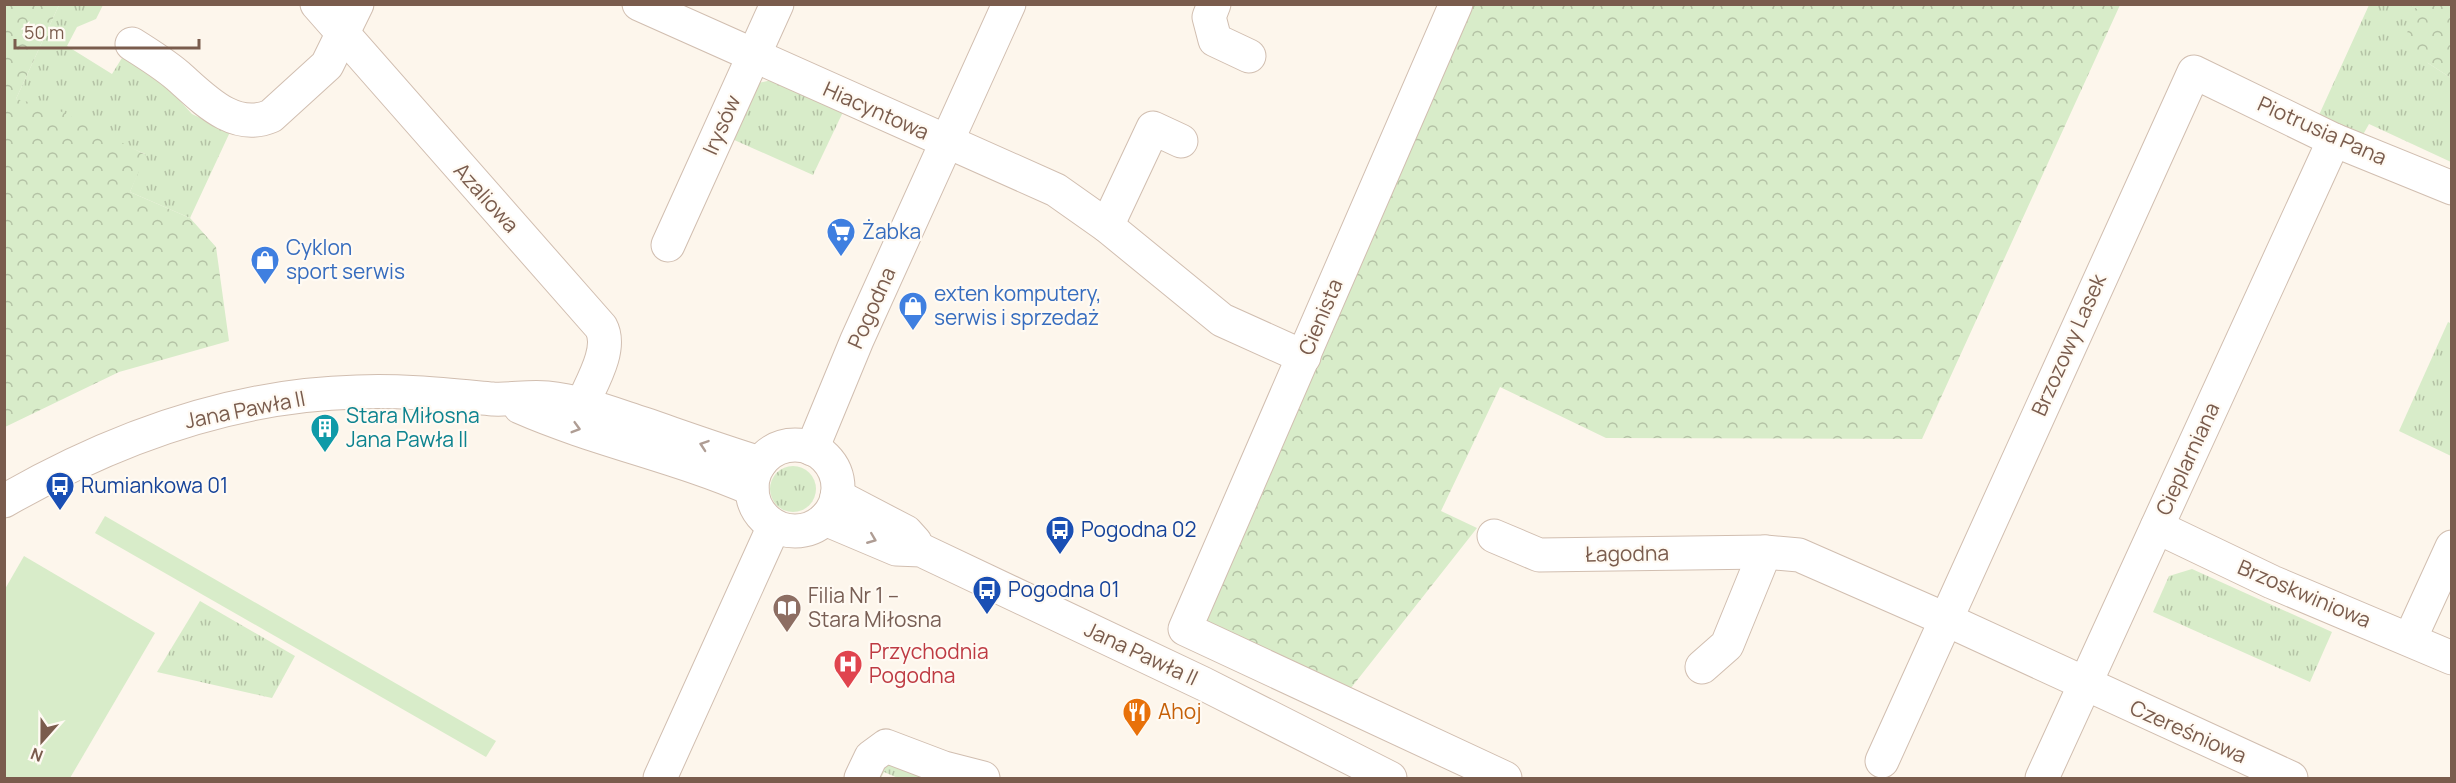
<svg xmlns="http://www.w3.org/2000/svg" width="2456" height="783" viewBox="0 0 2456 783" font-family="Manrope,sans-serif">
<style>
.grass{fill:url(#grass-tufts)}
.forest{fill:url(#forest-crowns)}
.pitch{fill:#d8ecc9}
.lines{fill:none;stroke-linecap:round;stroke-linejoin:round}
.minor-casing{stroke:#d1beb0;stroke-width:35}
.minor{stroke:#fff;stroke-width:33}
.oneway{stroke:#af9d94}
.labels{text-anchor:middle;stroke-width:4.5;stroke-linejoin:round;paint-order:stroke}
.street-label{font-size:21px;fill:#7a5c4d;stroke:#fffaf3}
.shop-label{font-size:21px;fill:#366cbe;stroke:#fffaf3;text-anchor:start}
.culture-label{font-size:21px;fill:#0d838f;stroke:#fffaf3;text-anchor:start}
.transit-label{font-size:21px;fill:#164399;stroke:#fffaf3;text-anchor:start}
.education-label{font-size:21px;fill:#785e54;stroke:#fffaf3;text-anchor:start}
.health-label{font-size:21px;fill:#be3a42;stroke:#fffaf3;text-anchor:start}
.food-label{font-size:21px;fill:#c56008;stroke:#fffaf3;text-anchor:start}
</style>
<defs>
<pattern id="grass-tufts" width="24" height="20" patternUnits="userSpaceOnUse" patternTransform="scale(1.5)"><rect width="24" height="20" fill="#d8ecc9"/><path d="M3 7l-1-3M5 7V3M7 7l1-3M15 17l-1-3M17 17v-4M19 17l1-3" fill="none" stroke="#b4c2a5"/></pattern>
<pattern id="forest-crowns" width="20" height="18" patternUnits="userSpaceOnUse" patternTransform="scale(1.5)"><rect width="20" height="18" fill="#d8ecc9"/><path d="M2 6a3 3 0 1 1 6 0M12 15a3 3 0 1 1 6 0" fill="none" stroke="#b4c2a5"/></pattern>
</defs>
<rect width="100%" height="100%" fill="#fdf6ec"/>
<g class="grass">
<polygon points="59,5 103,5 96,19 77,27 67,46 112,74 125,53 162,81 192,114 230,132 190,218 130,192 145,154 16,99"/>
<polygon points="2369,5 2409,5 2418,9 2428,63 2451,78 2451,162 2369,124 2360,140 2319,115"/>
<polygon points="772,80 843,112 813,175 732,139 758,83"/>
<polygon points="2448,322 2452,324 2451,456 2399,431"/>
<circle cx="793" cy="489" r="23"/>
<polygon points="2192,569 2332,632 2310,682 2153,612 2169,576"/>
<polygon points="200,601 295,656 272,698 157,672"/>
<polygon points="888,760 942,778 898,778 884,772 881,778 874,778"/>
</g>
<g class="forest">
<polygon points="5,4 59,5 16,99 54,108 146,155 130,192 190,218 216,247 229,341 119,372 5,427"/>
<polygon points="1470,5 2120,5 1922,439 1606,438 1500,387 1441,511 1477,528 1347,693 1201,625"/>
<polygon points="2409,5 2451,5 2451,78 2428,63 2405,37 2418,9"/>
</g>
<g class="pitch">
<polygon points="105,516 496,741 486,757 95,533"/>
<polygon points="24,556 155,633 70,778 5,778 5,589"/>
</g>
<g class="lines">
<g class="minor-casing">
<g id="minor">
<path d="M317,4L601,327C613,349 591,384 582,405"/>
<polyline points="639,4 1056,190 1107,226 1222,320 1304,357"/>
<polyline points="1214,4 1209,17 1215,40 1249,56"/>
<polyline points="1456,4 1185,629 1505,778"/>
<path d="M132,44C148,54 164,64 178,76C204,99 234,132 271,116L327,65L357,4"/>
<polyline points="1107,226 1153,128 1181,141"/>
<polyline points="668,245 777,4"/>
<path d="M520,407C595,440 677,456 752,489"/>
<circle cx="795" cy="488" r="43"/>
<polyline points="812,449 857,340 1009,4"/>
<polyline points="837,496 906,532 915,542"/>
<path d="M4,501C112,439 231,395 357,392C402,390 448,395 493,399C511,400 529,396 547,398C580,401 613,414 644,424C682,437 721,451 760,463"/>
<polyline points="825,519 896,549 921,550 1204,684 1390,778"/>
<polyline points="2157,527 2272,582 2452,658"/>
<polyline points="1494,536 1539,555 1765,552 1799,555 1945,619 2291,778"/>
<polyline points="2410,639 2452,547"/>
<polyline points="1702,667 1727,645 1765,552"/>
<polyline points="1882,761 2194,72 2334,140 2452,188"/>
<polyline points="660,778 774,526"/>
<polyline points="861,778 871,757 886,746 944,768 983,778"/>
<polyline points="2042,778 2334,140"/>
</g>
</g>
<use href="#minor" class="minor"/>
</g>
<defs><path id="oneway-chevron" d="M-2-3.5L2.5 0L-2 3.5" fill="none" stroke-width="1.6" stroke-linecap="round" stroke-linejoin="round" transform="scale(1.5)"/></defs>
<g class="oneway">
<use href="#oneway-chevron" transform="translate(576 428) rotate(16)"/>
<use href="#oneway-chevron" transform="translate(704 445) rotate(-161)"/>
<use href="#oneway-chevron" transform="translate(872 539) rotate(22)"/>
</g>
<defs>
<g id="supermarket-pin" transform="scale(1.5)"><path d="M0 17L-7.5 6A9.5 9.5 0 1 1 7.5 6Z" fill="#3f7fe0" stroke="#fffaf3"/><path d="M-6-5.5h2.5l.6 2H6L4.5 2H-2.5L-4.4-4H-6ZM-1.5 3.2a1.3 1.3 0 1 0 .1 0ZM3 3.2a1.3 1.3 0 1 0 .1 0Z" fill="#fff"/></g>
<g id="shop-pin" transform="scale(1.5)"><path d="M0 17L-7.5 6A9.5 9.5 0 1 1 7.5 6Z" fill="#3f7fe0" stroke="#fffaf3"/><path d="M-5-2.5h2.3a2.7 3.5 0 0 1 5.4 0H5L5.5 6h-11ZM-1.5-2.5h3a1.5 2.3 0 0 0-3 0Z" fill="#fff"/></g>
<g id="building-pin" transform="scale(1.5)"><path d="M0 17L-7.5 6A9.5 9.5 0 1 1 7.5 6Z" fill="#0f9aa8" stroke="#fffaf3"/><path d="M-4-6H4V6H1V3H-1V6H-4ZM-2.5-4.3h1.7v1.8h-1.7ZM.8-4.3h1.7v1.8H.8ZM-2.5-1h1.7V.8h-1.7ZM.8-1h1.7V.8H.8Z" fill="#fff"/></g>
<g id="bus-pin" transform="scale(1.5)"><path d="M0 17L-7.5 6A9.5 9.5 0 1 1 7.5 6Z" fill="#1a4fb4" stroke="#fffaf3"/><path d="M-5-6H5V4H4V6H2V4H-2V6H-4V4H-5ZM-3.5-4V0h7V-4ZM-3.5 1.2v1.5H-2V1.2ZM2 1.2v1.5H3.5V1.2Z" fill="#fff"/></g>
<g id="library-pin" transform="scale(1.5)"><path d="M0 17L-7.5 6A9.5 9.5 0 1 1 7.5 6Z" fill="#8d6e63" stroke="#fffaf3"/><path d="M-6-4Q-3-5.5-.7-3.5V5Q-3 3-6 4ZM6-4Q3-5.5 .7-3.5V5Q3 3 6 4Z" fill="#fff"/></g>
<g id="hospital-pin" transform="scale(1.5)"><path d="M0 17L-7.5 6A9.5 9.5 0 1 1 7.5 6Z" fill="#e0444e" stroke="#fffaf3"/><path d="M-5-5h3v3.5h4V-5h3V5h-3V1.5h-4V5h-3Z" fill="#fff"/></g>
<g id="restaurant-pin" transform="scale(1.5)"><path d="M0 17L-7.5 6A9.5 9.5 0 1 1 7.5 6Z" fill="#e8710a" stroke="#fffaf3"/><path d="M-5-6h1v4h1v-4h1v4h1v-4h1v5L-1.5 .5V6h-2V.5L-5-1ZM5-6V6H3V1.5H1.5Q1.5-4 5-6Z" fill="#fff"/></g>
</defs>
<g fill-rule="evenodd">
<use href="#supermarket-pin" x="841" y="232"/>
<use href="#shop-pin" x="265" y="260"/>
<use href="#shop-pin" x="913" y="306"/>
<use href="#building-pin" x="325" y="428"/>
<use href="#bus-pin" x="60" y="486"/>
<use href="#bus-pin" x="1060" y="530"/>
<use href="#bus-pin" x="987" y="590"/>
<use href="#library-pin" x="787" y="608"/>
<use href="#hospital-pin" x="848" y="664"/>
<use href="#restaurant-pin" x="1137" y="712"/>
</g>
<g class="labels">
<g class="street-label">
<text transform="translate(876 111) rotate(24)" y="7">Hiacyntowa</text>
<text transform="translate(722 125) rotate(-66)" y="7">Irysów</text>
<text transform="translate(2322 131) rotate(24)" y="7">Piotrusia Pana</text>
<text transform="translate(486 198) rotate(48)" y="7">Azaliowa</text>
<text transform="translate(872 308) rotate(-66)" y="7">Pogodna</text>
<text transform="translate(1321 317) rotate(-67)" y="7">Cienista</text>
<text transform="translate(2069 345) rotate(-66)" y="7">Brzozowy Lasek</text>
<text transform="translate(245 410) rotate(-11)" y="7">Jana Pawła II</text>
<text transform="translate(2188 459) rotate(-65)" y="7">Cieplarniana</text>
<text transform="translate(1627 554) rotate(-1)" y="7">Łagodna</text>
<text transform="translate(2304 594) rotate(23)" y="7">Brzoskwiniowa</text>
<text transform="translate(1141 654) rotate(25)" y="7">Jana Pawła II</text>
<text transform="translate(2188 732) rotate(24)" y="7">Czereśniowa</text>
</g>
<g class="shop-label">
<text x="862" y="239">Żabka</text>
<text x="286" y="255">Cyklon<tspan x="286" dy="24">sport serwis</tspan></text>
<text x="934" y="301">exten komputery,<tspan x="934" dy="24">serwis i sprzedaż</tspan></text>
</g>
<g class="culture-label">
<text x="346" y="423">Stara Miłosna<tspan x="346" dy="24">Jana Pawła II</tspan></text>
</g>
<g class="transit-label">
<text x="81" y="493">Rumiankowa 01</text>
<text x="1081" y="537">Pogodna 02</text>
<text x="1008" y="597">Pogodna 01</text>
</g>
<g class="education-label">
<text x="808" y="603">Filia Nr 1 –<tspan x="808" dy="24">Stara Miłosna</tspan></text>
</g>
<g class="health-label">
<text x="869" y="659">Przychodnia<tspan x="869" dy="24">Pogodna</tspan></text>
</g>
<g class="food-label">
<text x="1158" y="719">Ahoj</text>
</g>
</g>
<rect width="2456" height="783" fill="none" stroke="#7a5c4d" stroke-width="12"/>
<g transform="translate(42 741) rotate(201)" stroke="#fffaf3" stroke-width="4.5" paint-order="stroke">
<path d="M0-4.5L10 22L0 15L-10 22Z" fill="#7a5c4d"/>
<text y="-9" font-size="16" font-weight="bold" text-anchor="middle" fill="#7a5c4d">N</text>
</g>
<path d="M15 39v9h184v-9" fill="none" stroke="#7a5c4d" stroke-width="3"/>
<text x="24" y="39" font-size="18" fill="#7a5c4d" stroke="#fffaf3" stroke-width="4.5" paint-order="stroke">50 m</text>
</svg>
